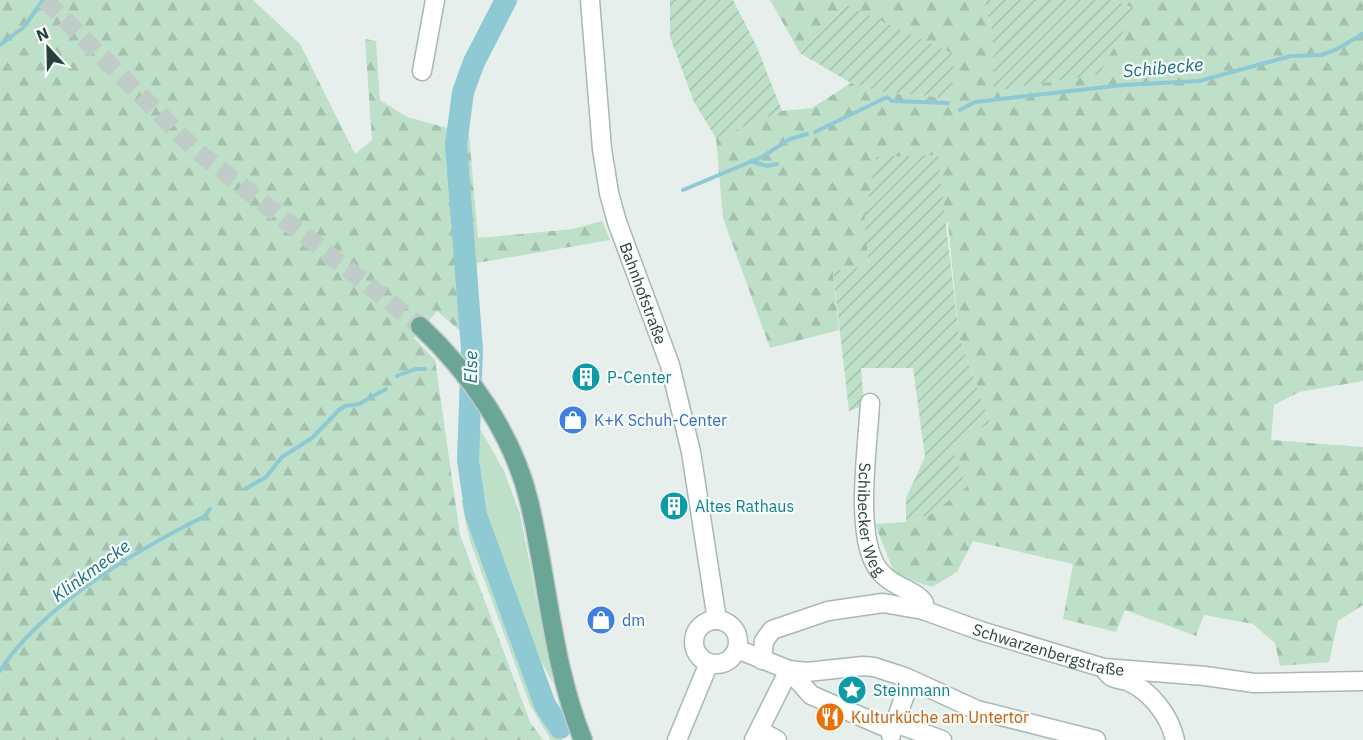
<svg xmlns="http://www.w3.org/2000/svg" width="1363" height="740" viewBox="0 0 1363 740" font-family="'IBM Plex Sans',sans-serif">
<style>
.green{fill:#bfe0c8}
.forest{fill:url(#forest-firs)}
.garden{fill:url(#garden-furrows)}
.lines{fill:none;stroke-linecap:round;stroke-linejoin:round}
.stream{stroke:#8ec9d4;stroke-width:4}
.river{stroke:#8ec9d4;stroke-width:22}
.major-tunnel{stroke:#bfccc8;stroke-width:18;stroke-dasharray:18 9;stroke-linecap:butt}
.minor-casing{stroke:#a8b8b2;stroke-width:21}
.major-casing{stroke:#c2cac8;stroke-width:21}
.minor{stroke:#fff;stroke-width:18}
.major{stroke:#6aa596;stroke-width:18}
.labels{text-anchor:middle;stroke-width:4.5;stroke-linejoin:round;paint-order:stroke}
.street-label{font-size:16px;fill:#24423a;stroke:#f7fbf9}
.culture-label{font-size:16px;fill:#0d838f;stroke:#f7fbf9;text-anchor:start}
.shop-label{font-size:16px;fill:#366cbe;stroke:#f7fbf9;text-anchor:start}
.food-label{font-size:16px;fill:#c56008;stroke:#f7fbf9;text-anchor:start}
.water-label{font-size:18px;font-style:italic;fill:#1c6f80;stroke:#f7fbf9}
</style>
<defs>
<pattern id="forest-firs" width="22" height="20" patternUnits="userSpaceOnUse" patternTransform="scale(1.5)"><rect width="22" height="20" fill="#bfe0c8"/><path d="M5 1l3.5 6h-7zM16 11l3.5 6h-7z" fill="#a4c1ad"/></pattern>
<pattern id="garden-furrows" width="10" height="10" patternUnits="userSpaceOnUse" patternTransform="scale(1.5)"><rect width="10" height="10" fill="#bfe0c8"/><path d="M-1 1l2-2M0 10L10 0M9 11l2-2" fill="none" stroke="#a4c1ad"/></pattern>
</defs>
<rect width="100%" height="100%" fill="#e6efeb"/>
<g class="green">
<polygon points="474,418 504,471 520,514 553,683 518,619 486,525"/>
<polygon points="461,500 464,500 468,522 526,678 562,740 551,740 530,705 470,541"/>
</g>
<g class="forest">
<polygon points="0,0 253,0 300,44 355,154 372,140 365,39 376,41 380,100 407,117 469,134 478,238 573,229 602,221 610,240 477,263 478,346 437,311 414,338 435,360 460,535 530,722 543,740 0,740"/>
<polygon points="770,0 984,0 993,35 995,91 1135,9 1112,0 1363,0 1363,381 1299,392 1274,405 1271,440 1363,447 1363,605 1338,621 1329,662 1280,666 1275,643 1253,624 1204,615 1196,636 1125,610 1116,632 1063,619 1073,564 973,541 957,572 932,587 895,575 875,524 906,522 931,514 951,446 990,423 959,337 948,223 865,223 869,266 833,272 839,330 770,348 723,218 716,138 781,111 812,108 851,83 882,92 951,98 846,5 800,53"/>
</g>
<g class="garden">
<polygon points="670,0 733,0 756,45 782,111 716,138 694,102 670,37"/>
<polygon points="984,0 1112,0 1136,9 1099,74 994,91 993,35"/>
<polygon points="846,5 954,54 951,98 882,92 851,83 800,53"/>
<polygon points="938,155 959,337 990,423 951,446 967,487 931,514 906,522 906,498 925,457 913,368 861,368 864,405 849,411 833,271 869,266 864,222 876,157"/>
</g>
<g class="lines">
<g class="stream">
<polyline points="0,45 24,27 43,0"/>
<polyline points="960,110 975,102 1123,85 1199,81 1291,56 1321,55 1335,50 1363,34"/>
<polyline points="815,132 887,97 892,101 948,103"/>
<polyline points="751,161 767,166 777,164"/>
<polyline points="683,190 762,157 790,139 807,134"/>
<polyline points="397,376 415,369 425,369"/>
<polyline points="245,489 266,477 282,457 312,438 339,410 345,406 359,404 386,389"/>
<path d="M0,671C41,606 137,550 205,516L210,509"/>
</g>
<polyline class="river" points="506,0 474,62 463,92 456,145 472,349 468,460 476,515 545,705 560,728"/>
<polyline class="major-tunnel" points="45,0 197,151 420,326"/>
<g class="minor-casing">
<g id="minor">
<path id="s1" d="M590,0L602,149L609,193L617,222L670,365L691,452L717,620"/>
<polyline points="422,71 435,0"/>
<path id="s2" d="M870,403C868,445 855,528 875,564C887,587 916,589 924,603L923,610"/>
<circle cx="716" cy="642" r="22"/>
<polyline points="737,649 789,670 807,672 863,666 874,667 905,677 977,710 1096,740"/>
<path id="s3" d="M762,660L764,641L772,630L828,611L883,603L923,610L981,631L1104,668L1205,676L1254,683L1363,681"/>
<polyline points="789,670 811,695 892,730"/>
<path d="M1106,671C1112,680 1117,678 1127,681C1150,690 1170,716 1175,740"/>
<polyline points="895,723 910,680"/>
<polyline points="760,731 777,740"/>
<polyline points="891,735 895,723 942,740"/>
<polyline points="677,740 709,663"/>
<polyline points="754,740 789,670"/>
</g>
</g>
<g class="major-casing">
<path id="major" d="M420,326C469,372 513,434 529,501C548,580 552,664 583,740"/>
</g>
<use href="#minor" class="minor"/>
<use href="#major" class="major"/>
</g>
<defs>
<g id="building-disc" transform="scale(1.5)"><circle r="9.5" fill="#0f9aa8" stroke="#f7fbf9"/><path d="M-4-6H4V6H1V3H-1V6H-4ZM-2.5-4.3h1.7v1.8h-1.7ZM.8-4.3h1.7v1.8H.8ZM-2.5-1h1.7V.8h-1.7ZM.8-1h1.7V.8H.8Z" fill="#fff"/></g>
<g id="shop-disc" transform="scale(1.5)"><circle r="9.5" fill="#3f7fe0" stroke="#f7fbf9"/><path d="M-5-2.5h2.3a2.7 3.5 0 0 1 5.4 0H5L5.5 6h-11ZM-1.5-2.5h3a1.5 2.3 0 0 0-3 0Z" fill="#fff"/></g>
<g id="sight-disc" transform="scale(1.5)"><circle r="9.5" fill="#0f9aa8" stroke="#f7fbf9"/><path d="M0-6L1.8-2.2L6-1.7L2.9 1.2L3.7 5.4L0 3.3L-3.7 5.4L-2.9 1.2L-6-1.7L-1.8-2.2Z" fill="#fff"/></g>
<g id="restaurant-disc" transform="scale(1.5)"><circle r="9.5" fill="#e8710a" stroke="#f7fbf9"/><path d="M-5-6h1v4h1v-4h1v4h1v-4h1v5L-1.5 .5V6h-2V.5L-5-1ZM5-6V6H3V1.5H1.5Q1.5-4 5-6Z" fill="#fff"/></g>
</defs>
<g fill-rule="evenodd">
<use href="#building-disc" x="586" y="377"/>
<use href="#shop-disc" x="573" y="420"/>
<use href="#building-disc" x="674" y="506"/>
<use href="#shop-disc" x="601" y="620"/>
<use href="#sight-disc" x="852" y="690"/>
<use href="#restaurant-disc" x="830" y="717"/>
</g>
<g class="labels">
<g class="street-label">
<text dy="6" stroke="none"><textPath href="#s1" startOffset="300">Bahnhofstraße</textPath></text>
<text dy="6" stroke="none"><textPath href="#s2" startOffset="117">Schibecker Weg</textPath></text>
<text dy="6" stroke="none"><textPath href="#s3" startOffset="320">Schwarzenbergstraße</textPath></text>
</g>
<g class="culture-label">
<text x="607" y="383">P-Center</text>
<text x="695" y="512">Altes Rathaus</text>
<text x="873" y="696">Steinmann</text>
</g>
<g class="shop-label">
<text x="594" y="426">K+K Schuh-Center</text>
<text x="622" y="626">dm</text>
</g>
<g class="food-label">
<text x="851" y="723">Kulturküche am Untertor</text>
</g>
<g class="water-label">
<text transform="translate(1163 68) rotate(-5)" y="6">Schibecke</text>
<text transform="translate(471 367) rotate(-89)" y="6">Else</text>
<text transform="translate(91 571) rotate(-36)" y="6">Klinkmecke</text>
</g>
</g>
<g transform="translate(48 48) rotate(338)" stroke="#f7fbf9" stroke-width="4.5" paint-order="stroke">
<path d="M0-4.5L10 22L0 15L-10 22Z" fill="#24423a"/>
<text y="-9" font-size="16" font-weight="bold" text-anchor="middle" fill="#24423a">N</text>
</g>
</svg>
